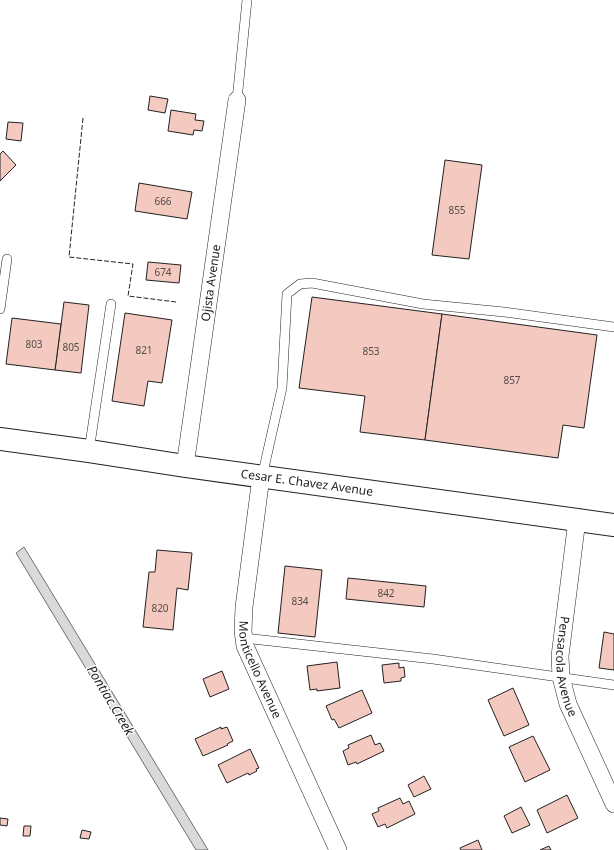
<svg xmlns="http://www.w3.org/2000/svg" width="614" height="850" viewBox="0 0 614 850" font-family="'Noto Sans',sans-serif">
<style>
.water{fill:#d9d9d9;stroke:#6f6f6f}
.building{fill:#f3c9c0;stroke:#222}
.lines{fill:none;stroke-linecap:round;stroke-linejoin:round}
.lane-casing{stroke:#222;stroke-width:10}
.street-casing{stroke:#222;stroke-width:18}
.primary-casing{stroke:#222;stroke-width:24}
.lane{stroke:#fff;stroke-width:9}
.street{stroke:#fff;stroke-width:17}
.primary{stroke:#fff;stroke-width:22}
.fence{stroke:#222;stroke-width:1;stroke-dasharray:5 2;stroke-linecap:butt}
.labels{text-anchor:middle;stroke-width:3;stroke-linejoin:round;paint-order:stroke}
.number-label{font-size:10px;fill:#564c4a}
.street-label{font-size:12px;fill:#222;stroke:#fff}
.water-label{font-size:13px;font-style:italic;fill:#222;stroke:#fff}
</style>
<rect width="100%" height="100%" fill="#fff"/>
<polygon class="water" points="24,547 208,850 196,850 16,553"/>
<g class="building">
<polygon points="150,96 168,99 165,113 148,110"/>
<polygon points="171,110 196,114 195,120 204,121 202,131 194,130 193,135 168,131"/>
<polygon points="8,122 23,123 21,141 6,139"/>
<polygon points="3,151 16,165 0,181 0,154"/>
<polygon points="445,160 482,165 469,259 432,255"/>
<polygon points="139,183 192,192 187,219 135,211"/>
<polygon points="148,262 181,265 179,283 146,280"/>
<polygon points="312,297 442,314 425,440 360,432 365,396 299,388"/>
<polygon points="64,302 89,305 81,373 55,370"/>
<polygon points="125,313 172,320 162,383 148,381 144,406 112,401"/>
<polygon points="442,314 597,335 584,428 563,425 558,458 425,440"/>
<polygon points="12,318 61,324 55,370 6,364"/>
<polygon points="157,550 192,553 188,590 177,588 173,630 143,627 149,572 155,572"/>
<polygon points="285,566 322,570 315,637 278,633"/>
<polygon points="348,578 426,586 424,607 346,599"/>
<polygon points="604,632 614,634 614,670 599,668"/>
<polygon points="337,662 340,688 317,691 317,689 310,690 307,666"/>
<polygon points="399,663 399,668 404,667 405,677 401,678 401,681 384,683 382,665"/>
<polygon points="222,671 229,689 210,697 203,679"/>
<polygon points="513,688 529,725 504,736 488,700"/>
<polygon points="362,690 372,713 339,728 334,719 332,720 326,706"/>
<polygon points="221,727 221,729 227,727 233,741 227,744 228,745 203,756 195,739"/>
<polygon points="371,735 375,745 380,743 384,751 357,764 356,762 348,765 343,751 349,748 348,745"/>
<polygon points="533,736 550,770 525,782 509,747"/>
<polygon points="250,749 259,768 256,769 257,771 249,775 248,773 227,783 218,765"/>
<polygon points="424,776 431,789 414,797 408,785"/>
<polygon points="567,795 578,818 547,833 537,810"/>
<polygon points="400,798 403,804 409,801 415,814 387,828 385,824 378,827 372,814 379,811 378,808"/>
<polygon points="521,807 530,825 512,833 504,816"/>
<polygon points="0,818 8,819 7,826 0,825"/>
<polygon points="24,826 31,826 30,836 23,836"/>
<polygon points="82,830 91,832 89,839 80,838"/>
<polygon points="478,840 482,850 461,850 460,848"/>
<polygon points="549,846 551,850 540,850"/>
</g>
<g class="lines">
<g class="lane-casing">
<g id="lane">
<polyline points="237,100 247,0"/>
<polyline points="0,309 7,259"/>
<polyline points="89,451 111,304"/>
<polyline points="262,477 282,388 287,294 300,284 312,283 423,304 504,312 614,327"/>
<polyline points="244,638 433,659 614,685"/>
</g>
</g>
<g class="street-casing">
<g id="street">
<path id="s1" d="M185,466L237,100"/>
<path id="s2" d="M261,477L244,607L243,631L245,646L338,850"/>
<path id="s3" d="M577,520L560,656L561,677L568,704L614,804"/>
</g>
</g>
<g class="primary-casing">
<g id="primary">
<path id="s4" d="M0,439L89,451L185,466L614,525"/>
</g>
</g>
<use href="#lane" class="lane"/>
<use href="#street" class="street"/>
<use href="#primary" class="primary"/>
<polyline class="fence" points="83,118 69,257 133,264 128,296 176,302"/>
</g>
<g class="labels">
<g class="number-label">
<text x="163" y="205">666</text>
<text x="457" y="214">855</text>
<text x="163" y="276">674</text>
<text x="34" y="348">803</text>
<text x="71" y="351">805</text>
<text x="144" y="354">821</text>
<text x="371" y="355">853</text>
<text x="512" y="384">857</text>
<text x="386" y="597">842</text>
<text x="300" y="605">834</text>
<text x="160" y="612">820</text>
</g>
<g class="street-label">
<text dy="4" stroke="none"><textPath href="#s1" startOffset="185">Ojista Avenue</textPath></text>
<text dy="4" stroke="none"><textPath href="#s4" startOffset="310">Cesar E. Chavez Avenue</textPath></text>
<text dy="4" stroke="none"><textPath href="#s3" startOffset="148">Pensacola Avenue</textPath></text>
<text dy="4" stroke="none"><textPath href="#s2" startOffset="197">Monticello Avenue</textPath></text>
</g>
<g class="water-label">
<text transform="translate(111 700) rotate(59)" y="5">Pontiac Creek</text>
</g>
</g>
</svg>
